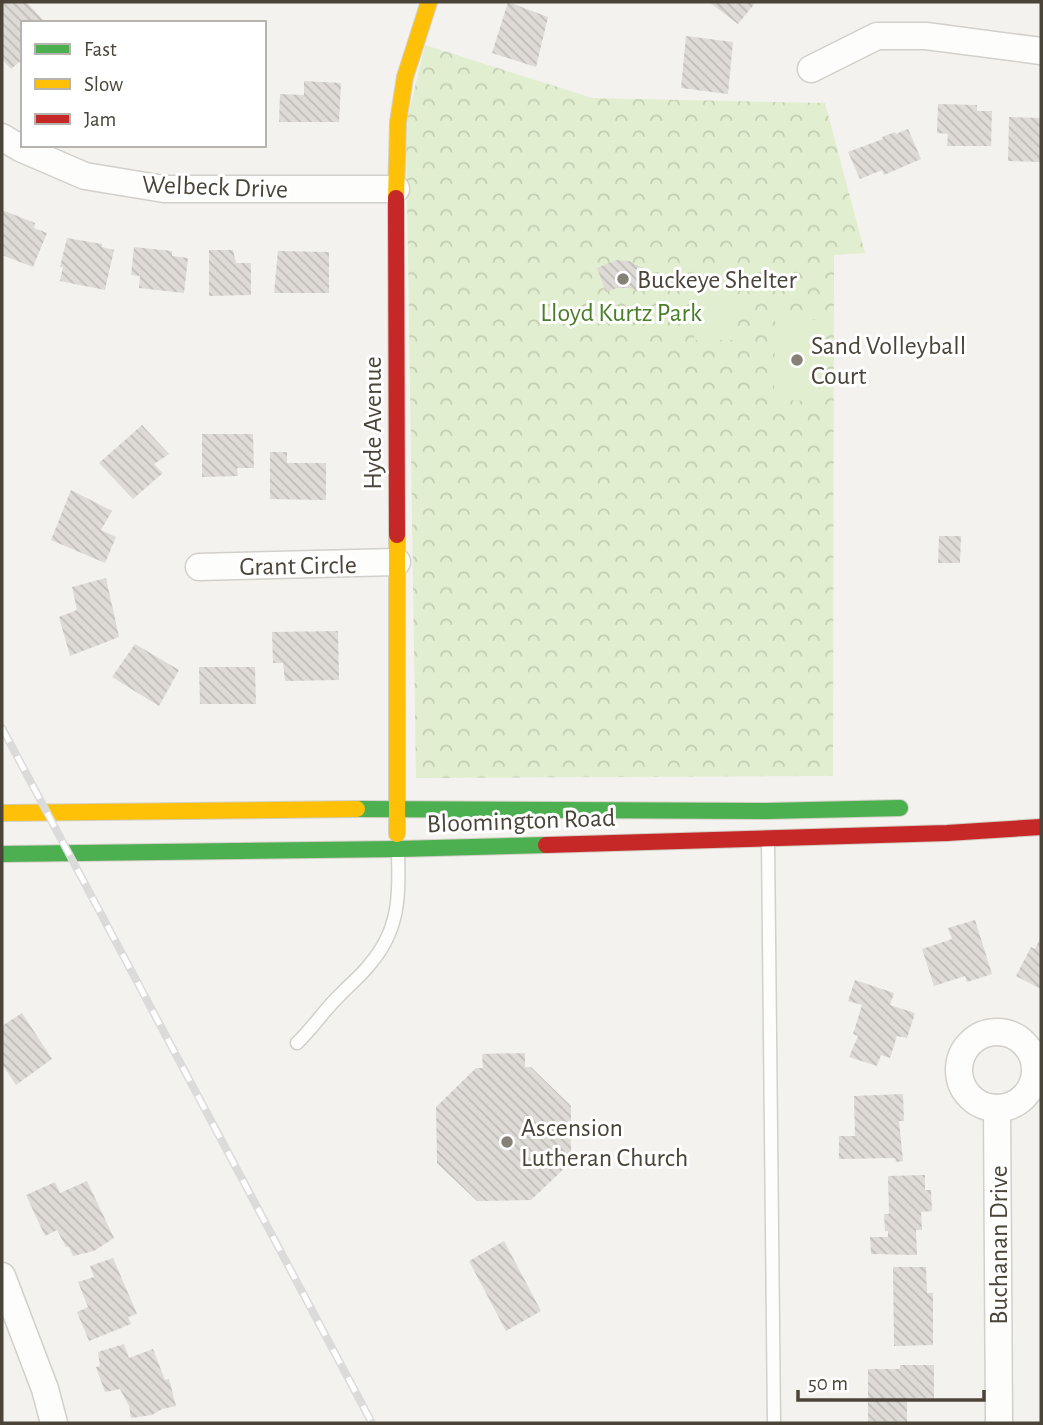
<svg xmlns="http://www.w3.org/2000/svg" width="1043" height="1425" viewBox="0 0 1043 1425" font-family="'Alegreya Sans',sans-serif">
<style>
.park{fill:url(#park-crowns)}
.garden{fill:#e1eecf}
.building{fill:url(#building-back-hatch)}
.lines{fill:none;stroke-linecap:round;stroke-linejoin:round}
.lane-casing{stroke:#d2d0cb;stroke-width:15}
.street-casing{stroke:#d2d0cb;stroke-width:29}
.fast-casing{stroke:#d3cfc5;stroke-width:18}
.slow-casing{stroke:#d3cfc5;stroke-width:18}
.jam-casing{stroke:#d3cfc5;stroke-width:18}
.lane{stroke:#fdfdfc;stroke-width:12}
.street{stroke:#fdfdfc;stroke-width:26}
.fast{stroke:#4caf50;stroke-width:16}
.slow{stroke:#ffc107;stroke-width:16}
.jam{stroke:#c62828;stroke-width:16}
.rail-casing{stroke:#dbdbda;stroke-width:8}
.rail{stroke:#fff;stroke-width:5;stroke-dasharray:16;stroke-linecap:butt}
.poi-dot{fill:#868178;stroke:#fff;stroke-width:2.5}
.labels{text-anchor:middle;stroke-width:6;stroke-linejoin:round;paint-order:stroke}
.street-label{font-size:26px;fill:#4b4439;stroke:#fff}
.poi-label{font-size:26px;fill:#4b4439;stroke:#fff;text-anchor:start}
.park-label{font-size:26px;fill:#4a7f2a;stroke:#fff}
</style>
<defs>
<pattern id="park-crowns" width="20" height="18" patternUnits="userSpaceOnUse" patternTransform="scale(1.75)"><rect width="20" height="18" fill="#e1eecf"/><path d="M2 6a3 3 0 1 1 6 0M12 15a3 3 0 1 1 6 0" fill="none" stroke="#c3cdb2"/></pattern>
<pattern id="building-back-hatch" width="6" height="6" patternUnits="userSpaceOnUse" patternTransform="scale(1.75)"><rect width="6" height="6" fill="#dedbd6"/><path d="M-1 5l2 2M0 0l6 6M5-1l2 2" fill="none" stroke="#c0bdb8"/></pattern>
</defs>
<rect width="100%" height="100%" fill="#f4f2ee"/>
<polygon class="park" points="425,45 592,98 825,103 865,253 834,255 833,776 416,778 406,125"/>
<g class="garden">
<rect x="694" y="272" width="39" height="68"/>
<polygon points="775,319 820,320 819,401 774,400"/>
</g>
<g class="building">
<polygon points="2,2 26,2 44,21 23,23 23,59 11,69 2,59"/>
<polygon points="508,2 548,17 536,67 492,53"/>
<polygon points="709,2 756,2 738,24"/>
<polygon points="686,36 733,42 728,94 681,88"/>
<polygon points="304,81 341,83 339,122 279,122 280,94 304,95"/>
<polygon points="938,104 977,105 977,111 992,111 991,146 947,146 948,134 937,133"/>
<polygon points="1009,117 1041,118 1041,162 1008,161"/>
<polygon points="908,129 921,159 884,175 882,170 860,179 848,152 883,139 882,137 895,132 896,134"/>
<polygon points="2,210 35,223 34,228 47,233 33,267 2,255"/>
<polygon points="67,238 102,244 102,247 114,250 105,290 60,281 63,267 60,267"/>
<polygon points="134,247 172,251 172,256 188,258 184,293 139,288 140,276 131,275"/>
<polygon points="209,250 233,250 236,263 251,263 251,295 209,296"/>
<polygon points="278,251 329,252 329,293 274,293"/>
<polygon points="616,260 629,261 648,271 638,291 630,288 617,288 606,292 597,268"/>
<polygon points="142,425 169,454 154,464 163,473 133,499 99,463"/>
<polygon points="202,434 253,434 254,468 237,468 238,476 202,477"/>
<polygon points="270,452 287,452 287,463 326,463 326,500 270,499"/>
<polygon points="71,490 112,511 101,530 116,537 105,563 51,540"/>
<polygon points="939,536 961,536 960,563 938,563"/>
<polygon points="106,578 119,637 70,656 59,617 77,610 72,587"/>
<polygon points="338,631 339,680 285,681 283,663 273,663 272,632"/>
<polygon points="135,644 179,670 159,706 112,677"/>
<polygon points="199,667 255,667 256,704 200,704"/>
<polygon points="975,920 992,974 967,982 965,976 934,986 922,949 952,939 948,928"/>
<polygon points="1041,937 1041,989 1016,976 1031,947 1035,949"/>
<polygon points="855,980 894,993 890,1005 915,1013 907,1038 897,1036 890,1058 881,1055 877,1066 849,1057 858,1036 853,1034 862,1005 848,1001"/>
<polygon points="22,1013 52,1059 16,1085 2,1064 2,1026"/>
<polygon points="525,1053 525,1067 531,1067 571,1106 571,1162 531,1200 477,1201 437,1163 436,1107 476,1068 483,1068 482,1054"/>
<polygon points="903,1094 904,1121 899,1121 903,1161 896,1162 895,1158 839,1159 839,1136 855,1136 854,1096"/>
<polygon points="925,1175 925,1190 931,1190 932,1211 921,1212 922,1230 916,1230 917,1255 871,1254 870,1237 888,1237 888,1231 885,1231 884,1214 889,1214 888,1176"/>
<polygon points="87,1181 114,1238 94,1251 73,1256 69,1247 66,1247 57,1230 45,1236 26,1195 55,1182 60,1193"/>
<polygon points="504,1241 541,1311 506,1331 469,1261"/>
<polygon points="113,1258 137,1314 128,1317 131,1324 89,1341 77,1312 88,1307 78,1282 94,1277 90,1266"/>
<polygon points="893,1267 926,1267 927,1293 933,1293 933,1345 894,1346"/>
<polygon points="124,1344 129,1358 153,1349 165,1380 169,1379 176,1406 162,1409 152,1415 131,1418 129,1406 120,1389 105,1392 96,1367 100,1366 98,1352"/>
<polygon points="900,1365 934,1365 934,1398 907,1398 907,1423 868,1423 868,1369 900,1369"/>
</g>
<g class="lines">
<g class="lane-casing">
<g id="lane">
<polyline points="768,841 774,1423"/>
<path d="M297,1043C313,1028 324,1010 340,995C350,984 361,976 370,964C400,929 399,896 398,852"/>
</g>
</g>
<g class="street-casing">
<g id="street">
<polyline points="811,69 877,36 926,36 1041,51"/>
<polyline points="2,137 20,148 85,176 164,189 396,189"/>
<polyline points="199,567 397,562"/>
<circle cx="997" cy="1070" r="38"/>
<polyline points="997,1108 999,1423"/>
<polyline points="2,1276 45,1389 54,1423"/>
</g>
</g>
<g class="fast-casing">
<g id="fast">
<polyline points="357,809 766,811 900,808"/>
<polyline points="2,854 398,849 546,845"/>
</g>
</g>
<g class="slow-casing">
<g id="slow">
<polyline points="396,198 398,122 405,77 429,2"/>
<polyline points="397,535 397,834"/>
<polyline points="2,813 357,809"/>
</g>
</g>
<g class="jam-casing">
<g id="jam">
<polyline points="396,198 397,535"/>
<polyline points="546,845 947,833 1041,827"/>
</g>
</g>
<use href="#lane" class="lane"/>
<use href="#street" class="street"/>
<use href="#fast" class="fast"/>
<use href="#slow" class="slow"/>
<use href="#jam" class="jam"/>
<g class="rail-casing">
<polyline id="rail" points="2,728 372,1423"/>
</g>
<use href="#rail" class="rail"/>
</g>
<g class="poi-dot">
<circle cx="623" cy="279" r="7"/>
<circle cx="797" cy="360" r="7"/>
<circle cx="507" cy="1142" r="7"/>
</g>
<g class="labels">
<g class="street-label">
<text transform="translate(215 186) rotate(2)" y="9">Welbeck Drive</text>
<text transform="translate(372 423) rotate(-90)" y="9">Hyde Avenue</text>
<text transform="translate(298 565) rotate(-1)" y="9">Grant Circle</text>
<text transform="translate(521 820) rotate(-2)" y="9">Bloomington Road</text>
<text transform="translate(998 1245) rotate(-90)" y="9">Buchanan Drive</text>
</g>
<g class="poi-label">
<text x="637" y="288">Buckeye Shelter</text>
<text x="811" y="354">Sand Volleyball<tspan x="811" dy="30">Court</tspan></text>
<text x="521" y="1136">Ascension<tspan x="521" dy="30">Lutheran Church</tspan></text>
</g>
<g class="park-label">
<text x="621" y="321">Lloyd Kurtz Park</text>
</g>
</g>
<rect width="1043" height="1425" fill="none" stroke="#4b4439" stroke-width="7"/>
<rect x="21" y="21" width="245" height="126" fill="#ffffff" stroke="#b7b4b0" stroke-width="2"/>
<rect x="35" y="44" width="35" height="10" fill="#4caf50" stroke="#b7b4b0" stroke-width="2"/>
<text x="84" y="56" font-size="21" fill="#4b4439">Fast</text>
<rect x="35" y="79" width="35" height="10" fill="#ffc107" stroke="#b7b4b0" stroke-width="2"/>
<text x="84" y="91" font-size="21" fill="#4b4439">Slow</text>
<rect x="35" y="114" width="35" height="10" fill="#c62828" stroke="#b7b4b0" stroke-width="2"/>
<text x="84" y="126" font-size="21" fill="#4b4439">Jam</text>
<path d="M798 1390v10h186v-10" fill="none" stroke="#4b4439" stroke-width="3.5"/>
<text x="808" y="1390" font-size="21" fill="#4b4439" stroke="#ffffff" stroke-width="5" paint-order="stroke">50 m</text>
</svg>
